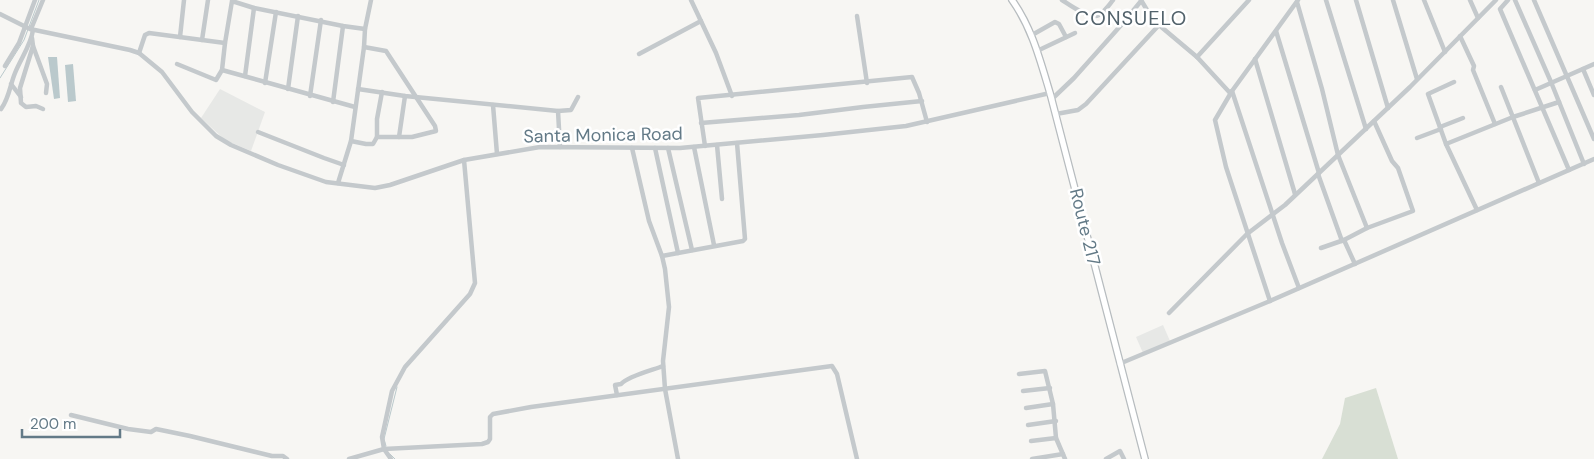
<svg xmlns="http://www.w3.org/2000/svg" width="1594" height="459" viewBox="0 0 1594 459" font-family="'DM Sans',sans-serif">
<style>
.built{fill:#e7e8e6}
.green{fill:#d8dfd4}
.water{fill:#bac9cc}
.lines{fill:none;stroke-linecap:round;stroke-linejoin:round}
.stream{stroke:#bac9cc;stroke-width:1}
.major-casing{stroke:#b7bcbf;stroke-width:8}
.minor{stroke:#c4c9cc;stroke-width:4.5}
.major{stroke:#fff;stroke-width:5.5}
.labels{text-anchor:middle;stroke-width:5;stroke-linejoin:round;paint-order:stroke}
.street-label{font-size:18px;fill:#637a87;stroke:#fff}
.quarter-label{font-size:20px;letter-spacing:1px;fill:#52626b;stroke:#fff}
</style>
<rect width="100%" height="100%" fill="#f7f6f3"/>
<g class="built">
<polygon points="220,89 265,112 251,151 225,140 201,118"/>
<polygon points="1163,325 1170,341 1143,353 1136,337"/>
</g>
<polygon class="green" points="1376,388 1398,459 1322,459 1340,424 1345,398"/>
<g class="water">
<polygon points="48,57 57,57 60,98 54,99"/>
<polygon points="73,64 76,101 68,102 65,65"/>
</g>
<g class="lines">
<g class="stream">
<polyline points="0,78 24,40 39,0"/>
<polyline points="386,446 384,439 397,387"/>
<polyline points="390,454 395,459"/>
</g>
<g class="major-casing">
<path id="major" d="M1012,0C1032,28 1040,60 1050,93L1145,459"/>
</g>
<g class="minor">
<polyline points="691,0 716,53 732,96"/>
<path d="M1062,0C1070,5 1090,20 1099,15C1105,11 1109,5 1113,0"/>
<polyline points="1141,0 1153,20 1197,57 1231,94"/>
<polyline points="1326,0 1366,129"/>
<polyline points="1356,0 1388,108"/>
<polyline points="1393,0 1417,79"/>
<polyline points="1424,0 1445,52"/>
<polyline points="1470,0 1478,18"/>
<polyline points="1508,0 1500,9 1569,170"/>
<polyline points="1515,0 1551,82 1584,164"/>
<polyline points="1534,0 1594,139"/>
<polyline points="1297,2 1322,89 1338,155 1367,228"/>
<polyline points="0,14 30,29 130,50 139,53 162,72 192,112 216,136 231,145 278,165 326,182 375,188 390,185 464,160 540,147 680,148 823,135 906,126 1050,93"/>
<polyline points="857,16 867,83"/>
<polyline points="31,29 43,0"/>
<polyline points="1276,31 1319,173"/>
<polyline points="1032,35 1055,22 1059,24 1066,37"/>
<polyline points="1460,36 1474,66 1473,70 1495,124"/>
<polyline points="180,37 184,0"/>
<polyline points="32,38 33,46 20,88 21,103 26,107 36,106 43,109"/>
<polyline points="202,40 208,0"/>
<polyline points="33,46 47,84 46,93"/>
<polyline points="1037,51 1075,33"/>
<polyline points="139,53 145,35 149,33 225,43 232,1 254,8 343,26 365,29"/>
<polyline points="639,54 701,21"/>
<polyline points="1197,57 1249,0"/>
<polyline points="1255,59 1295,194"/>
<polyline points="177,64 216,80 222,70 225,43"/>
<polyline points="5,66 19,43 35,0"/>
<polyline points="1583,69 1594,95"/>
<polyline points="222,70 355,107"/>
<polyline points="245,76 254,8"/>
<polyline points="1454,82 1428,94 1446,144 1513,117 1559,102"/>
<polyline points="265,83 276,12"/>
<polyline points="11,84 21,97"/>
<polyline points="1501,87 1539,183"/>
<polyline points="288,89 298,16"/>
<polyline points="358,89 405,96 558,111 571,110 578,97"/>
<polyline points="1535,90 1594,64"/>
<polyline points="1232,91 1282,243 1299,288"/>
<polyline points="310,96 321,20"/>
<polyline points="1052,99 1074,78 1123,23 1141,1"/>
<polyline points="333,102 343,26"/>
<polyline points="493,105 497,154"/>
<path d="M1,109C9,99 10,85 15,73C21,58 31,45 33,30"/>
<polyline points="558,111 560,147"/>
<polyline points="1056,114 1078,110 1086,104 1159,25"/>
<polyline points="701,123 799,115 863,107 922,101"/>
<polyline points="1440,127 1463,118"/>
<polyline points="258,132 324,158 344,165"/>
<polyline points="377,137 377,119 382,92"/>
<polyline points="399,137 405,96"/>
<polyline points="1417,138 1441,129"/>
<polyline points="351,141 366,144 373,144 377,137 412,137 436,131 435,126 386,51 364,47"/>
<polyline points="1446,144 1477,210"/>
<polyline points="717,145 722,199"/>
<polyline points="705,146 698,98 912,77 919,93 927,122"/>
<polyline points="694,147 714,245"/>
<polyline points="632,148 649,221 662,256 665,269 669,307 663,361 665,389 678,459"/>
<polyline points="655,148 678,253"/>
<polyline points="668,148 692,250"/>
<polyline points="1318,174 1342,241"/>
<polyline points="338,183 351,141 364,47 365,29 371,0"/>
<polyline points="1344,240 1367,228 1413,211 1398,168 1392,161 1374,121"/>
<polyline points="1321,248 1344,240 1355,264"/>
<polyline points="662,256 743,241 745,239 737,143"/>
<polyline points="1270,301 1226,167 1215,120 1232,91 1298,0"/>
<polyline points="1169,313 1247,234 1285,205 1410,87 1496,0"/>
<polyline points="1119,364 1270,301 1594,159"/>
<polyline points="1019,374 1045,371 1053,404 1056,438 1065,459"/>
<polyline points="1023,391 1050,388"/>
<path d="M617,395L615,385L621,384C628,376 653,370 663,366"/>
<polyline points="1026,408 1053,404"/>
<polyline points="71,415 128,429 151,432 156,429 190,436 272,456 283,456 287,459"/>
<polyline points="1028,425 1056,421"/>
<polyline points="1031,441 1056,438"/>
<polyline points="349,459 384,449 482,444 488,442 490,439 490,417 493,414 531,407 832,366 837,374 857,459"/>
<polyline points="391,459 384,449 382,437 392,391 405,367 470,294 475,283 464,160"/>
<polyline points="1032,459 1063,454"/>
<polyline points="1106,459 1120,451 1124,459"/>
</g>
<use href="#major" class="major"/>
</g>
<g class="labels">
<g class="street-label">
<text transform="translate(603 135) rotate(-1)" y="6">Santa Monica Road</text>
<text transform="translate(1085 227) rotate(76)" y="6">Route 217</text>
</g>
<g class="quarter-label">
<text x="1131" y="25">CONSUELO</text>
</g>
</g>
<path d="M22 429v8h98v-8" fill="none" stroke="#637a87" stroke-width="2.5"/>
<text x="30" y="429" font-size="15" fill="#637a87" stroke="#ffffff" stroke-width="4" paint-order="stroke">200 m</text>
</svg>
